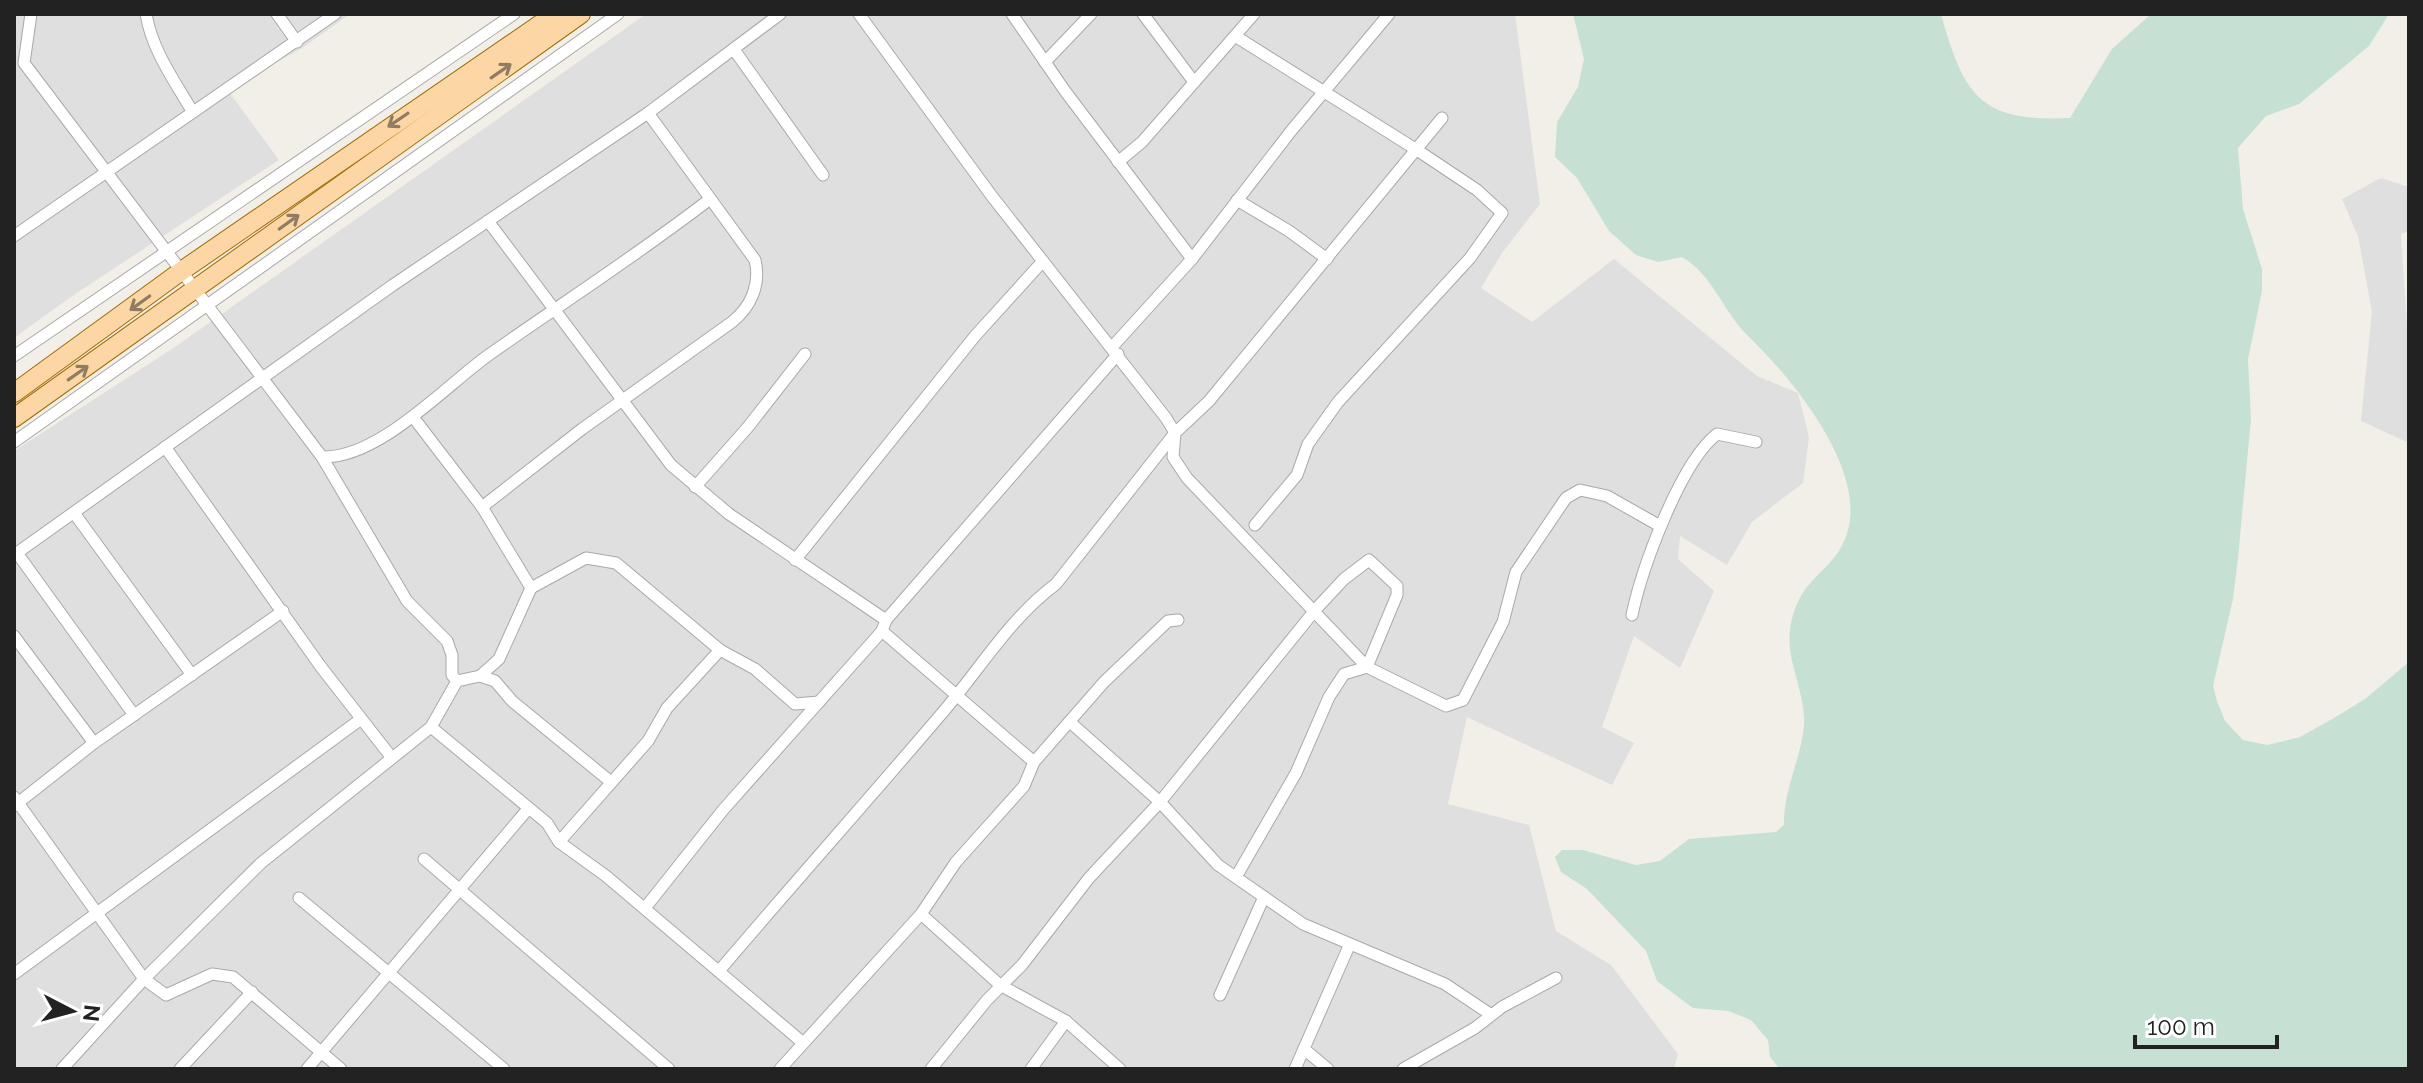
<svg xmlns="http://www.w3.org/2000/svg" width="2423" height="1083" viewBox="0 0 2423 1083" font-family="Raleway,sans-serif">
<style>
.residential{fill:#e0dfdf}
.wetland{fill:#c6e0d4}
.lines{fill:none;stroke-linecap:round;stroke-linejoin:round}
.minor-casing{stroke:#a9a9a9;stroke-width:13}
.primary-casing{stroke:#a06b00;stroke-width:20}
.minor{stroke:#fff;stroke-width:11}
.primary{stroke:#fcd6a4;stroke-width:18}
.oneway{stroke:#8f7c63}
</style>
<rect width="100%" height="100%" fill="#f2efe9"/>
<g class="residential">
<polygon points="14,14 350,14 301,49 226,88 279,160 75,294 14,338"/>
<polygon points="646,14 1515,14 1540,204 1502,253 1481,288 1532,322 1614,259 1757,376 1798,393 1809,437 1803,483 1752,522 1727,565 1680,536 1678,559 1714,591 1680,668 1634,636 1602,727 1634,743 1612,785 1467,717 1448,804 1529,825 1556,931 1611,965 1678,1054 1674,1069 14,1069 14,451 175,347"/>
<polygon points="2381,178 2409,187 2409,231 2401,234 2409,357 2409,443 2361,421 2372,312 2358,236 2342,199"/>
</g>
<path class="wetland" d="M1573,14H1941C1964,97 1981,122 2070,118L2112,49L2151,14H2389L2369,46L2299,104L2266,116L2238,148L2243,209L2262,269V291L2248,359L2251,419L2238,558L2233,599L2213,686L2217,701L2225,721L2243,740L2267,745L2300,737L2334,718L2365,699L2409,662V1069H1780L1770,1057L1768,1040L1751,1020L1728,1011L1693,1008L1657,981L1646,951L1587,889L1561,872L1555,857L1562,850H1583L1636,865L1660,861L1689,839L1776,832L1784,825C1783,790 1801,760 1804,725C1806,686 1779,654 1794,612C1805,579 1825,574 1840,549C1881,483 1792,378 1747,335C1723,311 1712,274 1682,257L1658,262L1636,255L1609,231L1577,178L1555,157L1557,122L1578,87L1584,59Z"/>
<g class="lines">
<g class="minor-casing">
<g id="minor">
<polyline points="31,14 24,63 322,457 407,601 447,641 452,655 452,675 457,681"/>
<path d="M146,14C152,50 174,80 192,111"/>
<polyline points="277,14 297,42"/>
<polyline points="859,14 991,195 1166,418 1175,433 1173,457 1187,478 1367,667 1446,706 1463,700 1503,622 1516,572 1566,498 1580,490 1607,496 1660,526"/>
<polyline points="1012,14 1065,91 1192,259"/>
<polyline points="1143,14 1194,82"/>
<polyline points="1235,36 1417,150 1477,190 1502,213 1470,258 1338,402 1308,444 1297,475 1255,525"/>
<polyline points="735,51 823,175"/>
<polyline points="1045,62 1091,14"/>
<polyline points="1118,162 1142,142 1254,14"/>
<polyline points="1237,200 1289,231 1327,259"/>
<polyline points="488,221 671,465 729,514 886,620 882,631 1034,762"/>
<polyline points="14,236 335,14"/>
<polyline points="1113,346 1192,259 1291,131 1389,14"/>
<polyline points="14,356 514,14"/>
<polyline points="413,417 482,507 531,588 586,558 616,563 720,650 755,669 795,704 819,702"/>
<polyline points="14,442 618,14"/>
<polyline points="165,447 321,667 392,758"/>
<path d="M322,457C379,459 446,385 490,354C564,302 639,254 710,199"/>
<polyline points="695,487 748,427 805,354"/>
<path d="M482,507L582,429L732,322C751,307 761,284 755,260L648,113"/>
<polyline points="74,513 192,675"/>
<polyline points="17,553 134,715"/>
<polyline points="14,555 393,285 648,113 780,14"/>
<polyline points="795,560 975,336 1043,261"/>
<path d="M1632,615C1642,568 1680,463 1717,434L1756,442"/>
<polyline points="886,620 1118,354"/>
<polyline points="14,636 94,743"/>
<polyline points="480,676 499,659 531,588"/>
<polyline points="457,681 480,676 495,681 512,701 611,782"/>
<polyline points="1071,723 1160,802 1218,865 1303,924 1445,984 1490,1014"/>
<polyline points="431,727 547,823 559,842 606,876 802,1042"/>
<polyline points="14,797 144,979 166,995 212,974 233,977 341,1069"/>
<polyline points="14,806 94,743 283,611"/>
<polyline points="559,842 648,741 667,708 720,650"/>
<polyline points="424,859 669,1069"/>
<polyline points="299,898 504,1069"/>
<polyline points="645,908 723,810 882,631"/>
<polyline points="921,914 1000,985 1066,1021 1120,1069"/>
<path d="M719,971C793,884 869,799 943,712C980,669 1010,618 1056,584L1175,433L1209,401L1442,118"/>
<polyline points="14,974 361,719"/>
<polyline points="1220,995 1264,897"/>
<polyline points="1304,1049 1328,1069"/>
<polyline points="62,1069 144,979 261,863 431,727 457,681"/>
<polyline points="180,1069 252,992"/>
<polyline points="307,1069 528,809"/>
<polyline points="780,1069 921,914 956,862 1024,786 1034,762 1104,682 1168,621 1178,620"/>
<polyline points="931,1069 987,1000 1022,965 1089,878 1160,802 1316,609 1344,579 1369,560 1397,586 1397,595 1367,667 1344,674 1329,697 1296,773 1236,877"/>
<polyline points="1031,1069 1066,1021"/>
<polyline points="1295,1069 1349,946"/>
<polyline points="1403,1069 1475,1028 1502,1007 1556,978"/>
</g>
</g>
<g class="primary-casing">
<g id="primary">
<polyline points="14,393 180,272 555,14"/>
<polyline points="14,418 581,14"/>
</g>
</g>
<use href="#minor" class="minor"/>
<use href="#primary" class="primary"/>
</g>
<defs><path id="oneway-shaft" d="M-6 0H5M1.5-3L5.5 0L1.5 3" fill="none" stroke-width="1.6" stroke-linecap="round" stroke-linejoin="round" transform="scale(2)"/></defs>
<g class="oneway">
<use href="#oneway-shaft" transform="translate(501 71) rotate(-35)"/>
<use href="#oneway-shaft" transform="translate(398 120) rotate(146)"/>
<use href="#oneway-shaft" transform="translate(289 222) rotate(-36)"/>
<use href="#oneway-shaft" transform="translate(140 303) rotate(144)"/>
<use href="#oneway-shaft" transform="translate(78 373) rotate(-35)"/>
</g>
<rect width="2423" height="1083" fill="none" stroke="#222222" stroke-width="32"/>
<g transform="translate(72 1011) rotate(96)" stroke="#ffffff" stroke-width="6" paint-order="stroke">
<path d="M0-6L14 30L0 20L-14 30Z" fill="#222222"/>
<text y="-12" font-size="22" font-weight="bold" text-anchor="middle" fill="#222222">N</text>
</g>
<path d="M2135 1035v12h142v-12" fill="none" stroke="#222222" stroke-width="4"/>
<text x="2147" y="1035" font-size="24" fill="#222222" stroke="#ffffff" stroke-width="6" paint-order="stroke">100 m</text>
</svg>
